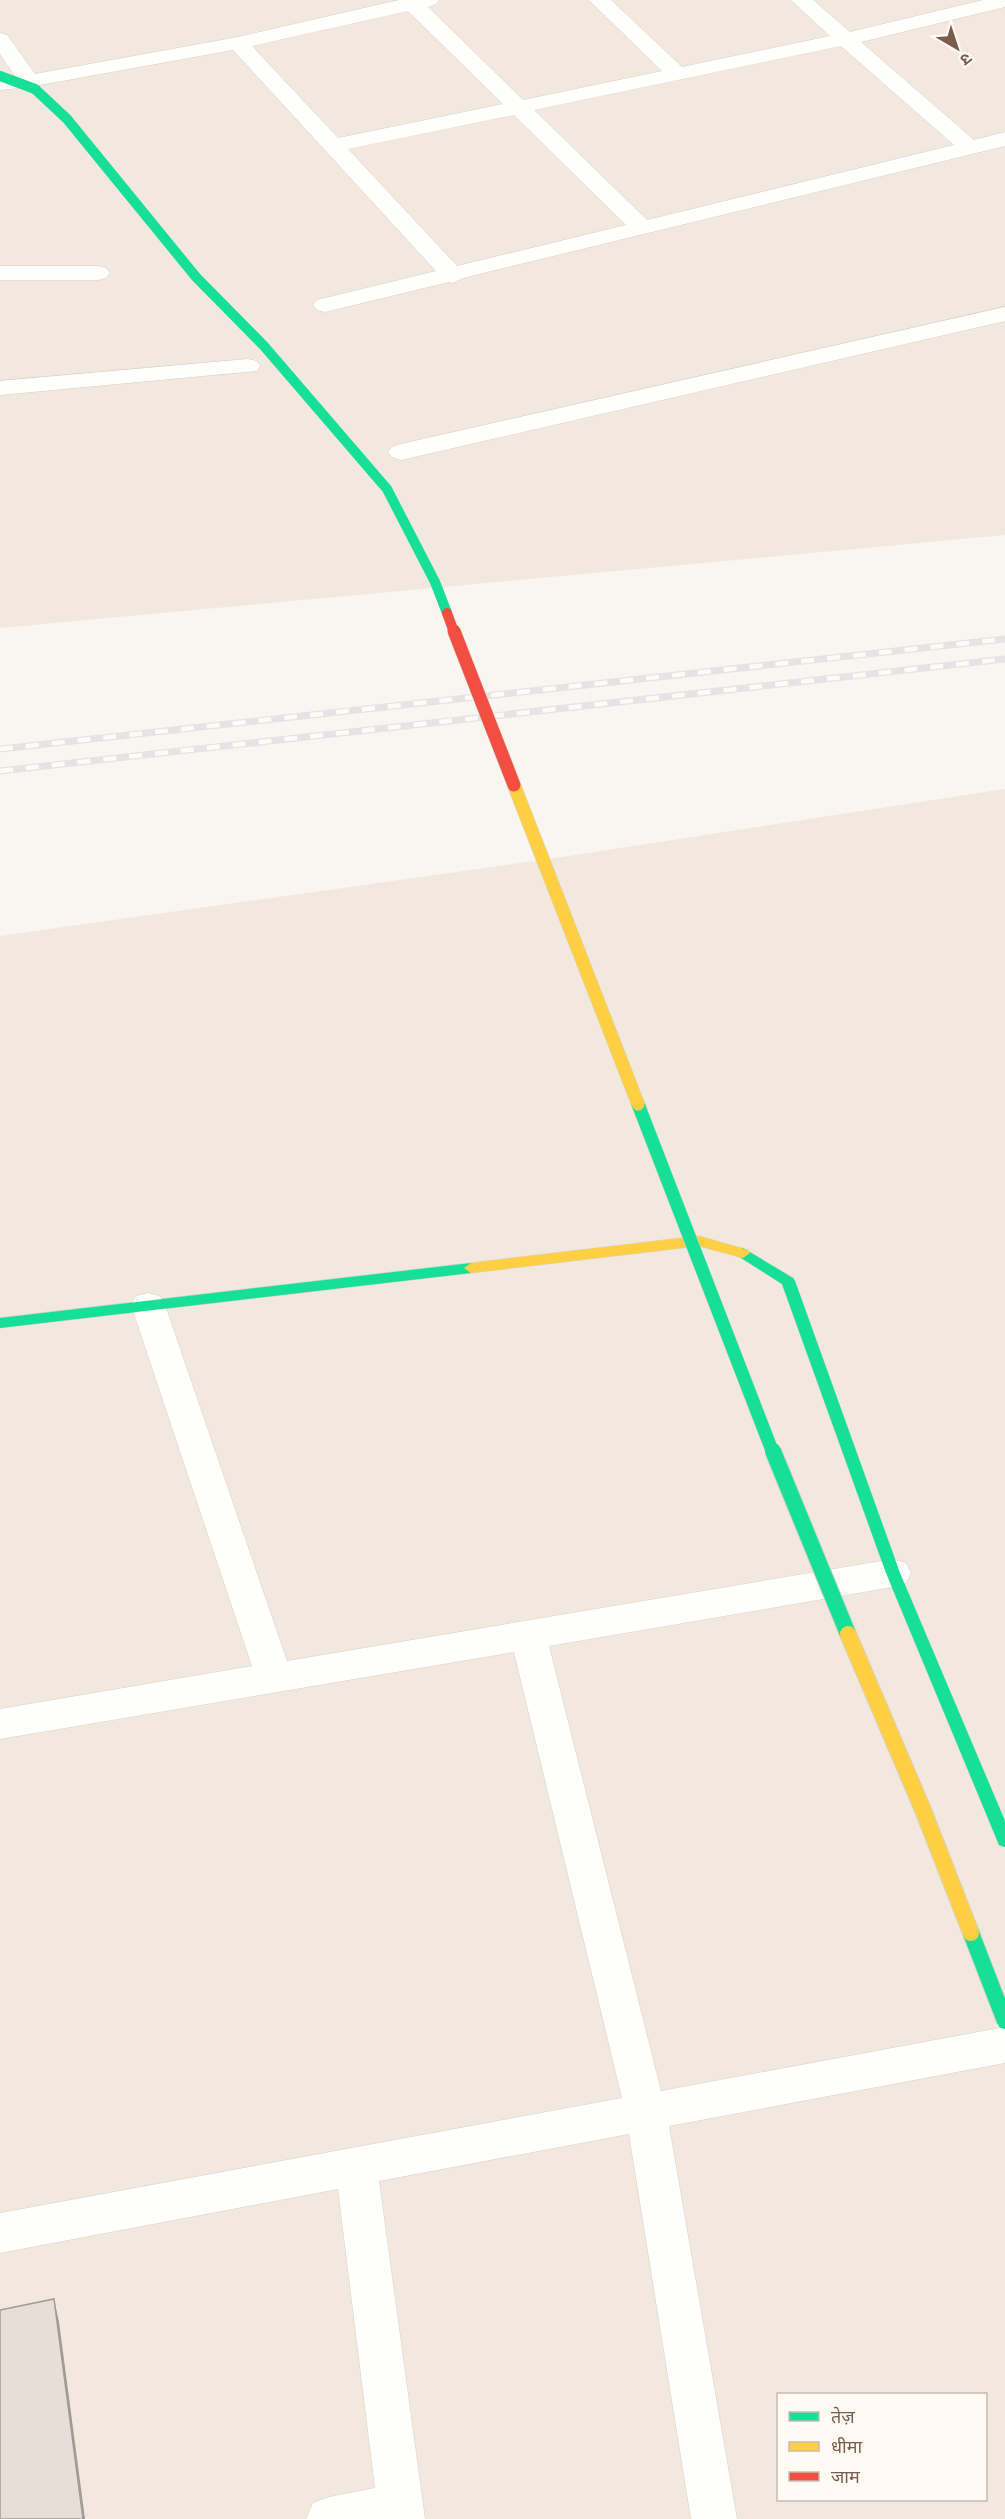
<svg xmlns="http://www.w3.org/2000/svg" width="1005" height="2519" viewBox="0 0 1005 2519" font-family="'Archivo Narrow','Noto Sans Devanagari',sans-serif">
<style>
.residential{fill:#f2e8de;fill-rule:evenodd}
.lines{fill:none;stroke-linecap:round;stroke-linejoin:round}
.street-casing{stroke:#d7d1cb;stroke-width:1}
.fast-casing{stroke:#d9d2cb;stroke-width:1}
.slow-casing{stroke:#d9d2cb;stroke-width:1}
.street{fill:#fefefd;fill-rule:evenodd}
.fast{fill:#16e098;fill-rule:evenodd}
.slow{fill:#ffcf43;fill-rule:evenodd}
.rail-casing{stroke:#e6e3e7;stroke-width:7}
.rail{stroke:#fffaf3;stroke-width:4.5;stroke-dasharray:13;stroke-linecap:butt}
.fast-bridge-far2-casing{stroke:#d9d2cb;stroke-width:10;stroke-linecap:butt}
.fast-bridge-far1-casing{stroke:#d9d2cb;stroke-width:14;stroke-linecap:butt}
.fast-bridge-casing{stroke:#d9d2cb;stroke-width:18;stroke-linecap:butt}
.slow-bridge-far1-casing{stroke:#d9d2cb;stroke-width:14;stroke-linecap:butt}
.slow-bridge-casing{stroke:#d9d2cb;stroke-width:18;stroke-linecap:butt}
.jam-bridge-far1-casing{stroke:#d9d2cb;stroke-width:10;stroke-linecap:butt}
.jam-bridge-casing{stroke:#d9d2cb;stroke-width:14;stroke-linecap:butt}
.fast-bridge-far2{stroke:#16e098;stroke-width:10}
.fast-bridge-far1{stroke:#16e098;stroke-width:13}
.fast-bridge{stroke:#16e098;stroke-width:16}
.slow-bridge-far1{stroke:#ffcf43;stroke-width:13}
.slow-bridge{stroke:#ffcf43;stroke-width:16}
.jam-bridge-far1{stroke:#f24e42;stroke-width:10}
.jam-bridge{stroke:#f24e42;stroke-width:13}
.shaded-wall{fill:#a19b96}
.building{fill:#e6ded7;stroke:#a19b96;stroke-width:1.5}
</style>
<rect width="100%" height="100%" fill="#f9f5f0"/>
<g class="residential">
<polygon points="0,0 1005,0 1005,535 0,628"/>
<path d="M1005,789V2519H0V936L549,859ZM778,2394H986V2500H778Z"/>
</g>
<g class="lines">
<g class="street-casing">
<g id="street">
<path d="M399,0H439L436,4L428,7L523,100L662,71L589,0H611L682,67L830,36L791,0H813L850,32L983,0H1005V7L861,42L974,140L1005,132V146L463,278L453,283L449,282L325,312L317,310L313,305L317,300L436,271L233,50L29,87L0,90V78L15,76L0,54V33L7,35L35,74L238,37ZM408,11L503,104L338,138L252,46ZM841,46L954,145L647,220L534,110ZM514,115L626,225L457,266L348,149Z"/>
<polygon points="0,266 98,266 106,268 110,273 106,278 98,280 0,280"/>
<polygon points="1005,307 1005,321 401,460 392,457 388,452 392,447 401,444"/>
<polygon points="248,359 257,361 260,366 257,371 0,395 0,381"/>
<polygon points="148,1293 160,1296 165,1305 287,1661 893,1559 906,1563 911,1573 906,1583 893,1587 549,1646 661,2091 1005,2027 1005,2063 669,2126 737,2519 691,2519 629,2134 379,2181 425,2519 306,2519 313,2503 329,2497 375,2488 338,2189 0,2253 0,2213 622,2098 514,1652 0,1739 0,1709 252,1666 131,1305 136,1296"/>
</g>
</g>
<g class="fast-casing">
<g id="fast">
<polygon points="743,1248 793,1278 795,1281 900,1573 1005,1821 1005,1847 999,1845 997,1840 886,1573 782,1284 738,1256 736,1253 738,1250"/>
<polygon points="471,1263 478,1268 471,1273 0,1328 0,1318"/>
</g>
</g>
<g class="slow-casing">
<polygon id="slow" points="699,1236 748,1250 750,1253 743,1258 699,1246 471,1273 464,1268 471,1263"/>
</g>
<use href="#street" class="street"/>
<use href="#fast" class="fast"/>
<use href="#slow" class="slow"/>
<g class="rail-casing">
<g id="rail">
<polyline points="0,749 1005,639"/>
<polyline points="0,771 1005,659"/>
</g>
</g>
<use href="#rail" class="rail"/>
<g class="fast-bridge-far2-casing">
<polyline id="fast-bridge-far2" points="0,76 35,89 67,119 196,277 264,346 387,489 435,582 447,613"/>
</g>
<g class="fast-bridge-far1-casing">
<polyline id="fast-bridge-far1" points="638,1104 773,1453"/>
</g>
<g class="fast-bridge-casing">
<g id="fast-bridge">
<polyline points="773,1451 848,1634"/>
<polyline points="971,1933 1005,2021"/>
</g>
</g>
<g class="slow-bridge-far1-casing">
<polyline id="slow-bridge-far1" points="514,785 638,1104"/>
</g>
<g class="slow-bridge-casing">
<polyline id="slow-bridge" points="848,1634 923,1810 971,1933"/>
</g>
<g class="jam-bridge-far1-casing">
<polyline id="jam-bridge-far1" points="447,613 454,632"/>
</g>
<g class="jam-bridge-casing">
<polyline id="jam-bridge" points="454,631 514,785"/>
</g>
<use href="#fast-bridge-far2" class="fast-bridge-far2"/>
<use href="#fast-bridge-far1" class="fast-bridge-far1"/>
<use href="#fast-bridge" class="fast-bridge"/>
<use href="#slow-bridge-far1" class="slow-bridge-far1"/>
<use href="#slow-bridge" class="slow-bridge"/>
<use href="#jam-bridge-far1" class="jam-bridge-far1"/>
<use href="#jam-bridge" class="jam-bridge"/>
</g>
<polygon class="shaded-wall" points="54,2299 59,2322 85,2519 83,2519"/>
<polygon class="building" points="54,2299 83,2519 0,2519 0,2310"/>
<rect x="777" y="2393" width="210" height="108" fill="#fffaf3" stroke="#cabbb1" stroke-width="1.5"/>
<rect x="789" y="2412" width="30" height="9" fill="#16e098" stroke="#cabbb1" stroke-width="1.5"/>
<text x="831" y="2423" font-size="18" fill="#7a5c4d">तेज़</text>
<rect x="789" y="2442" width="30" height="9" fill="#ffcf43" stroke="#cabbb1" stroke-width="1.5"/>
<text x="831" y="2453" font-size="18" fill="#7a5c4d">धीमा</text>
<rect x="789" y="2472" width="30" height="9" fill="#f24e42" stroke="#cabbb1" stroke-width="1.5"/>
<text x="831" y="2483" font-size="18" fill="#7a5c4d">जाम</text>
<g transform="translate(957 48) rotate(141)" stroke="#fffaf3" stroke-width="4.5" paint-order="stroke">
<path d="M0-4.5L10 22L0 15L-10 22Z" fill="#7a5c4d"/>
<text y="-9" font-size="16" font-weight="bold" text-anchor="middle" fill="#7a5c4d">उ</text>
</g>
</svg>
